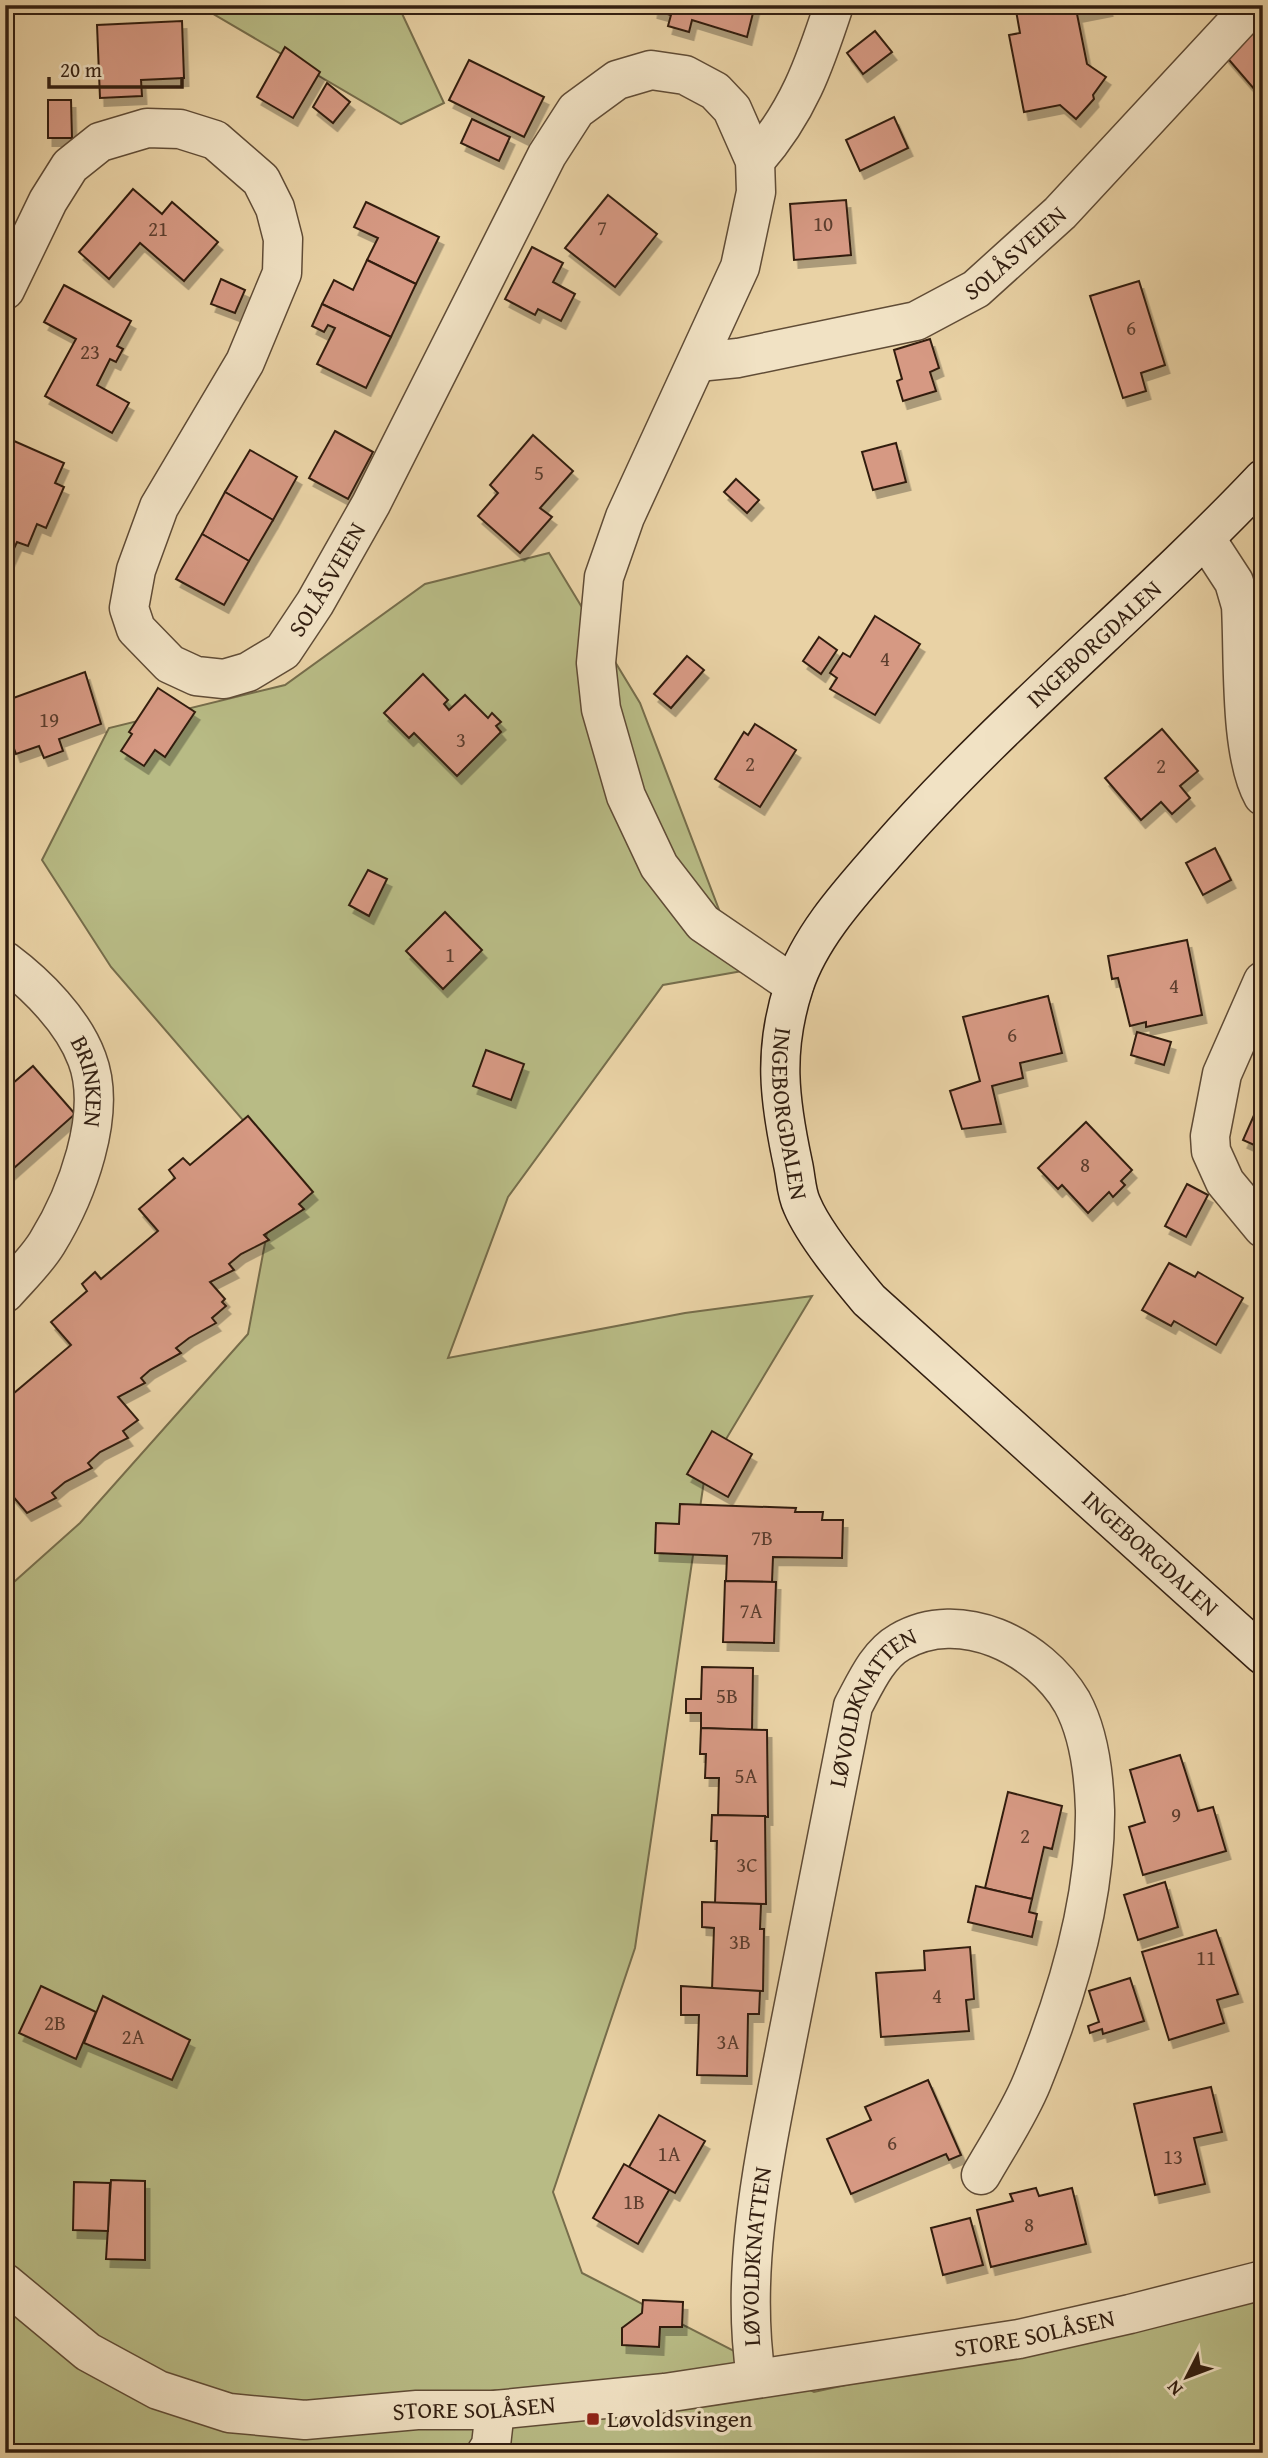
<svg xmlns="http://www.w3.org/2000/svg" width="1268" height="2458" viewBox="0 0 1268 2458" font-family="'Gentium Book Plus',serif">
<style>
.green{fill:#b8bb85;stroke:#766d4b;stroke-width:2}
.building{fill:#d69983;stroke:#331f11;stroke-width:2;filter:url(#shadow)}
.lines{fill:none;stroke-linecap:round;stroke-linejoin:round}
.minor-casing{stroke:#604c36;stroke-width:41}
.tertiary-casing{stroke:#604c36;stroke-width:41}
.secondary-casing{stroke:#331f11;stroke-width:41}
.minor{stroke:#f1e2c4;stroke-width:38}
.tertiary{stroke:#f1e2c4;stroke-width:38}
.secondary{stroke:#f1e2c4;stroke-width:38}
.poi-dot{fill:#8f2418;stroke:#f1e2c4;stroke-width:2.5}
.labels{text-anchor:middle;stroke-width:7;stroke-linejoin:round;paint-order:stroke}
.number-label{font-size:21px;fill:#5c3e2e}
.street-label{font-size:24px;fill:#331f11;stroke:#f1e2c4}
.poi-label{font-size:24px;fill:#331f11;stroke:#f1e2c4;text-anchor:start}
</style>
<defs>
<filter id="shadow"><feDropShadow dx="4.5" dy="8" stdDeviation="0" flood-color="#0004"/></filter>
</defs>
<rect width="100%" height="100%" fill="#e9d2a5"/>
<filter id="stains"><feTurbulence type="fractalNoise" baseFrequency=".00286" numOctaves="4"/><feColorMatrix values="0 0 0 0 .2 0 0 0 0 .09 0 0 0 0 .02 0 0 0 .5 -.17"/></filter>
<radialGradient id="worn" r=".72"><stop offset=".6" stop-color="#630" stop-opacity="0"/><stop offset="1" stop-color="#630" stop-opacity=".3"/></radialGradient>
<g class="green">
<polygon points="198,5 398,5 444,103 401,124"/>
<polygon points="549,553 640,703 731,941 748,970 663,985 508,1197 448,1358 685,1313 812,1296 705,1474 635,1948 553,2192 582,2273 814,2392 1263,2294 1263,2453 5,2453 5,1590 80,1523 248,1334 280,1163 111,967 42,860 109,728 285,685 425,584"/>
</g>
<g class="building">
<polygon points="654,5 755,5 747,37 692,20 689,32 668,26 671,15 653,10"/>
<polygon points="1015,5 1107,5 1108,8 1077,14 1087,64 1106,77 1093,95 1094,99 1076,119 1060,105 1024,112 1009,35 1020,33"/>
<polygon points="182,21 184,78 141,80 142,96 100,98 97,25"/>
<polygon points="1261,22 1263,24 1261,97 1224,54"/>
<polygon points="875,31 892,52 863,74 847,53"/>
<polygon points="285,47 320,72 293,118 257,97"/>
<polygon points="469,60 544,97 524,137 449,100"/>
<polygon points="327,83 350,102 333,123 313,107"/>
<polygon points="48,100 71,100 72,138 48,138"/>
<polygon points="894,117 908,148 860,171 846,140"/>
<polygon points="472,119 510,137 499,161 461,143"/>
<polygon points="133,189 162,214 172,202 218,242 184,281 140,243 109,279 79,252"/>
<polygon points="608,195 657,234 615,287 565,248"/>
<polygon points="846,200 851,255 794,260 790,204"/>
<polygon points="366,202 439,237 416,284 367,260 378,238 354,227"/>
<polygon points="532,247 563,263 553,282 575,294 561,321 538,309 535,315 505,299"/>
<polygon points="367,260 416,284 391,337 322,304 334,280 353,290"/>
<polygon points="221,279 245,290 235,313 211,304"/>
<polygon points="1139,281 1165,365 1141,373 1146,391 1123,398 1090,296"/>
<polygon points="64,285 131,321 117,346 123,349 116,362 110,359 97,385 129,403 112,433 45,396 76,339 44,322"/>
<polygon points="322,304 391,337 366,388 317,364 335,328 328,325 324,332 312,326"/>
<polygon points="930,339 939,368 930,372 936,391 903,401 897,381 902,379 894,350"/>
<polygon points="335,431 373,452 348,499 309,478"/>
<polygon points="533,435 573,471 540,508 552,517 520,553 478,516 498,493 490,485"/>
<polygon points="5,437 64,463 55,483 64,487 46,528 37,524 28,546 17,542 5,568"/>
<polygon points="896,443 906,482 873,490 862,452"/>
<polygon points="250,450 297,477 273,520 225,492"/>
<polygon points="736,479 759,500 747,513 724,492"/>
<polygon points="225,492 273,520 249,561 202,534"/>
<polygon points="202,534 249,561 224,605 176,579"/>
<polygon points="875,616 920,644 875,715 830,689 837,678 830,673 843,653 850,657"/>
<polygon points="819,637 837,650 821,674 803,661"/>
<polygon points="687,656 704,670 671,708 654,694"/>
<polygon points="85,672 101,724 59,739 63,751 44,758 39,746 16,754 5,724 5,701"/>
<polygon points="423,674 448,700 444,704 449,710 465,695 488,718 492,713 501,722 496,726 501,732 457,776 414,733 409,738 384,713"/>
<polygon points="158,688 195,712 165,757 155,750 144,766 121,751 132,734 129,732"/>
<polygon points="755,724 796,750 760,807 715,779 744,732 748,735"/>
<polygon points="1162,729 1198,771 1180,786 1190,798 1172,814 1161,802 1141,820 1105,778"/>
<polygon points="1215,848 1231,880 1203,895 1186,863"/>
<polygon points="368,870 387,879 369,916 349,905"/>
<polygon points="445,912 482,950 443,989 406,951"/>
<polygon points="1187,940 1202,1015 1146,1027 1146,1022 1130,1026 1118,978 1112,979 1108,956"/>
<polygon points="1048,996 1062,1053 1020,1063 1023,1078 992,1086 1001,1124 962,1129 950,1091 980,1081 963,1017"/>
<polygon points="1137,1032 1171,1042 1164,1065 1131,1055"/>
<polygon points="486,1050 524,1064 511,1100 473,1086"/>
<polygon points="33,1066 75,1114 5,1176 5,1090"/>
<polygon points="1263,1095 1263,1149 1243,1140"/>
<polygon points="248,1116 313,1192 299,1204 304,1209 264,1235 269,1240 241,1254 229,1264 234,1270 210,1282 225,1299 222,1302 226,1306 212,1318 216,1323 189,1338 176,1348 181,1353 150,1370 141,1378 145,1383 118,1397 138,1420 123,1431 128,1438 100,1452 88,1463 92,1468 65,1482 52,1493 56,1498 27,1513 5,1487 5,1388 8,1386 14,1393 71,1345 51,1322 87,1291 82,1284 95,1272 101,1279 158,1231 139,1209 175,1178 169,1170 183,1158 190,1165"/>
<polygon points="1086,1122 1132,1170 1121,1181 1125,1185 1113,1197 1109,1192 1088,1213 1062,1185 1058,1189 1038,1168"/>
<polygon points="1187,1184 1208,1195 1186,1237 1165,1226"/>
<polygon points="1169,1263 1195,1277 1198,1272 1243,1298 1216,1345 1174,1321 1171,1326 1142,1310"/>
<polygon points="712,1431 752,1454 728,1497 687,1474"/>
<polygon points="680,1504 796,1508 795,1512 823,1512 822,1520 843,1520 842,1558 773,1557 772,1582 726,1581 727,1556 655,1553 656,1523 679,1524"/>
<polygon points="725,1581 776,1582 774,1643 723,1642"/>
<polygon points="702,1667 753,1668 752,1730 701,1728 701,1713 686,1713 686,1699 701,1699"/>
<polygon points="701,1728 767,1730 768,1817 718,1815 719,1778 705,1778 706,1754 700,1754"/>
<polygon points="1180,1755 1198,1811 1213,1807 1226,1851 1143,1875 1129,1827 1145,1822 1130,1770"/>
<polygon points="1008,1792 1062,1806 1052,1849 1044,1847 1032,1899 985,1888"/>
<polygon points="712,1815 765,1816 766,1904 715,1903 717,1841 711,1841"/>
<polygon points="1165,1882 1178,1927 1138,1940 1124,1895"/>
<polygon points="976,1886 1032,1899 1029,1912 1037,1914 1032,1937 968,1922"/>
<polygon points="702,1902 761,1904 760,1929 764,1929 763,1991 712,1990 714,1928 702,1927"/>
<polygon points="1216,1930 1238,1994 1217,2000 1224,2023 1169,2040 1142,1952"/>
<polygon points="970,1947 974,1999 966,2000 969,2031 881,2037 876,1973 925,1970 924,1951"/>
<polygon points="1130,1978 1144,2021 1103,2034 1102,2029 1090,2033 1088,2026 1099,2022 1089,1991"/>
<polygon points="41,1986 96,2012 76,2059 19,2033"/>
<polygon points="681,1986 760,1991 759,2014 748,2014 747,2076 697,2075 699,2015 681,2015"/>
<polygon points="103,1996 190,2040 172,2080 84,2043"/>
<polygon points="928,2080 961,2155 949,2160 946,2154 851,2194 827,2139 871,2120 865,2107"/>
<polygon points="1211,2087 1222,2132 1194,2138 1205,2184 1155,2195 1134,2104"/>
<polygon points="659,2115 705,2141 675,2193 629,2167"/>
<polygon points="624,2164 669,2190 638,2244 593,2218"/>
<polygon points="111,2180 145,2181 145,2260 106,2259"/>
<polygon points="74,2182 110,2183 108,2231 73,2230"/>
<polygon points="1036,2188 1039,2196 1072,2188 1086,2244 991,2267 977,2210 1013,2201 1010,2194"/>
<polygon points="970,2218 983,2265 943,2275 931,2228"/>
<polygon points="643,2300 683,2302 682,2327 660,2327 659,2347 622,2345 622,2328 642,2313"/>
</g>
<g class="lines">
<g class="minor-casing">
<g id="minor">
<path d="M755,161C798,112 814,66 834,5"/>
<path id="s1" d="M5,290L48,201L70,166L100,142L147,128L180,129L215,140L261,180L275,208L283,239L282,273L245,362L159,507L136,570L129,608L136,629L170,664L196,676L224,679L248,672L283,651L315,603L371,504L547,155L576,110L617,80L651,70L685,75L715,91L732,109L755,161L756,192L740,267L625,517L604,577L596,663L601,709L626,796L659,866L703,923L794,985"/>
<path id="s2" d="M698,362L738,358L916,321L976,289L1060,213L1253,5"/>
<path d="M1206,539L1234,582L1241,606C1244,658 1239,753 1263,796"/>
<path id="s3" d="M5,961C37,985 73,1021 87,1059C108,1114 76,1196 47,1243C36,1261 19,1277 5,1293"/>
<polyline points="1263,981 1222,1074 1210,1136 1211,1151 1225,1182 1263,1228"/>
<path id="s4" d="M756,2377C739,2265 766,2150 787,2040C809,1928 831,1817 853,1706C865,1684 877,1655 900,1642C960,1607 1039,1646 1072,1702C1089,1733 1094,1775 1095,1810C1096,1900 1066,1999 1032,2082C1019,2114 998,2145 981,2175"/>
<polyline points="486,2453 491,2445 495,2410"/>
</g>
</g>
<g class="tertiary-casing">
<g id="tertiary">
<path id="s5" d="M5,2283L88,2352L158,2390L229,2413L305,2420L417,2410H495L665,2393L1019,2339L1130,2314L1263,2280"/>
</g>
</g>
<g class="secondary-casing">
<g id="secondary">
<path id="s6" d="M1263,479C1141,608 1002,719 886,852C852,891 810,936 794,986C773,1050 779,1099 793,1164C796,1177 796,1193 802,1205C814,1234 848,1275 869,1300L1263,1655"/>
</g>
</g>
<use href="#minor" class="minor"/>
<use href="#tertiary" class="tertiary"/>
<use href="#secondary" class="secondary"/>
</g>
<rect class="poi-dot" x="586" y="2412" width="14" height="14" rx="3.5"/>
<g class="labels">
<g class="number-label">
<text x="823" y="231">10</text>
<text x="602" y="235">7</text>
<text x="158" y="236">21</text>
<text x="1131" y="335">6</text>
<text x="90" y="359">23</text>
<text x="539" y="480">5</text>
<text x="885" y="666">4</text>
<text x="49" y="727">19</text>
<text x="461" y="747">3</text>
<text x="750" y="771">2</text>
<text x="1161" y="773">2</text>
<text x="450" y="962">1</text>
<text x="1174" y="993">4</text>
<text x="1012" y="1042">6</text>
<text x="1085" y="1172">8</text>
<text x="762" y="1545">7B</text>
<text x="751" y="1618">7A</text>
<text x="727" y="1703">5B</text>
<text x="746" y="1783">5A</text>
<text x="1176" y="1822">9</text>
<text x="1025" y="1843">2</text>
<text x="747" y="1872">3C</text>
<text x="740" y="1949">3B</text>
<text x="1206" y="1965">11</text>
<text x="937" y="2003">4</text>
<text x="55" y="2030">2B</text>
<text x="133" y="2044">2A</text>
<text x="728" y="2049">3A</text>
<text x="892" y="2150">6</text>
<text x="669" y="2161">1A</text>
<text x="1173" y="2164">13</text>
<text x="634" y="2209">1B</text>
<text x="1029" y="2232">8</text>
</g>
<g class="street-label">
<text dy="8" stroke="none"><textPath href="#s2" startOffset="343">SOLÅSVEIEN</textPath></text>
<text dy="8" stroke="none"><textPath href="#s1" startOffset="1104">SOLÅSVEIEN</textPath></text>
<text transform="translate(1094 644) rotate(-43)" y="8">INGEBORGDALEN</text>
<text dy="8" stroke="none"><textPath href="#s3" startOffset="152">BRINKEN</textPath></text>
<text dy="8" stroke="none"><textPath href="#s6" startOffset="824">INGEBORGDALEN</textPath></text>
<text dy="8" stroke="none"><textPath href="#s6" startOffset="1412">INGEBORGDALEN</textPath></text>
<text dy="8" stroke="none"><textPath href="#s4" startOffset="688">LØVOLDKNATTEN</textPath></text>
<text dy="8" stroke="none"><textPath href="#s4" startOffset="121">LØVOLDKNATTEN</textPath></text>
<text dy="8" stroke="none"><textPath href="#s5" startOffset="1074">STORE SOLÅSEN</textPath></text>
<text dy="8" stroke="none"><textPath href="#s5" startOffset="508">STORE SOLÅSEN</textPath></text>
</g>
<g class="poi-label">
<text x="607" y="2427">Løvoldsvingen</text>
</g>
</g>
<rect width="1268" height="2458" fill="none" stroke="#e9d2a5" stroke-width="28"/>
<rect x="7" y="7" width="1254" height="2444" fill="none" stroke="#331f11" stroke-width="3.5"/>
<rect x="14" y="14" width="1240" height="2430" fill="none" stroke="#331f11" stroke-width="2"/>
<g transform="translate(1187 2377) rotate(228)" stroke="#f1e2c4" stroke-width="5" paint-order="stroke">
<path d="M0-5L12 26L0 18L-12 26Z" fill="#331f11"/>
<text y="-10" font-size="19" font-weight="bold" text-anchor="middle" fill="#331f11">N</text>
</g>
<path d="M49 77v10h133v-10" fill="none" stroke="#331f11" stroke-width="3.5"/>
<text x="60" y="77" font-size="21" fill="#331f11" stroke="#f1e2c4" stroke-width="5" paint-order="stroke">20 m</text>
<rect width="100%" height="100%" filter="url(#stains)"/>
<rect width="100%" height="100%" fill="url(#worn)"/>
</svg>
